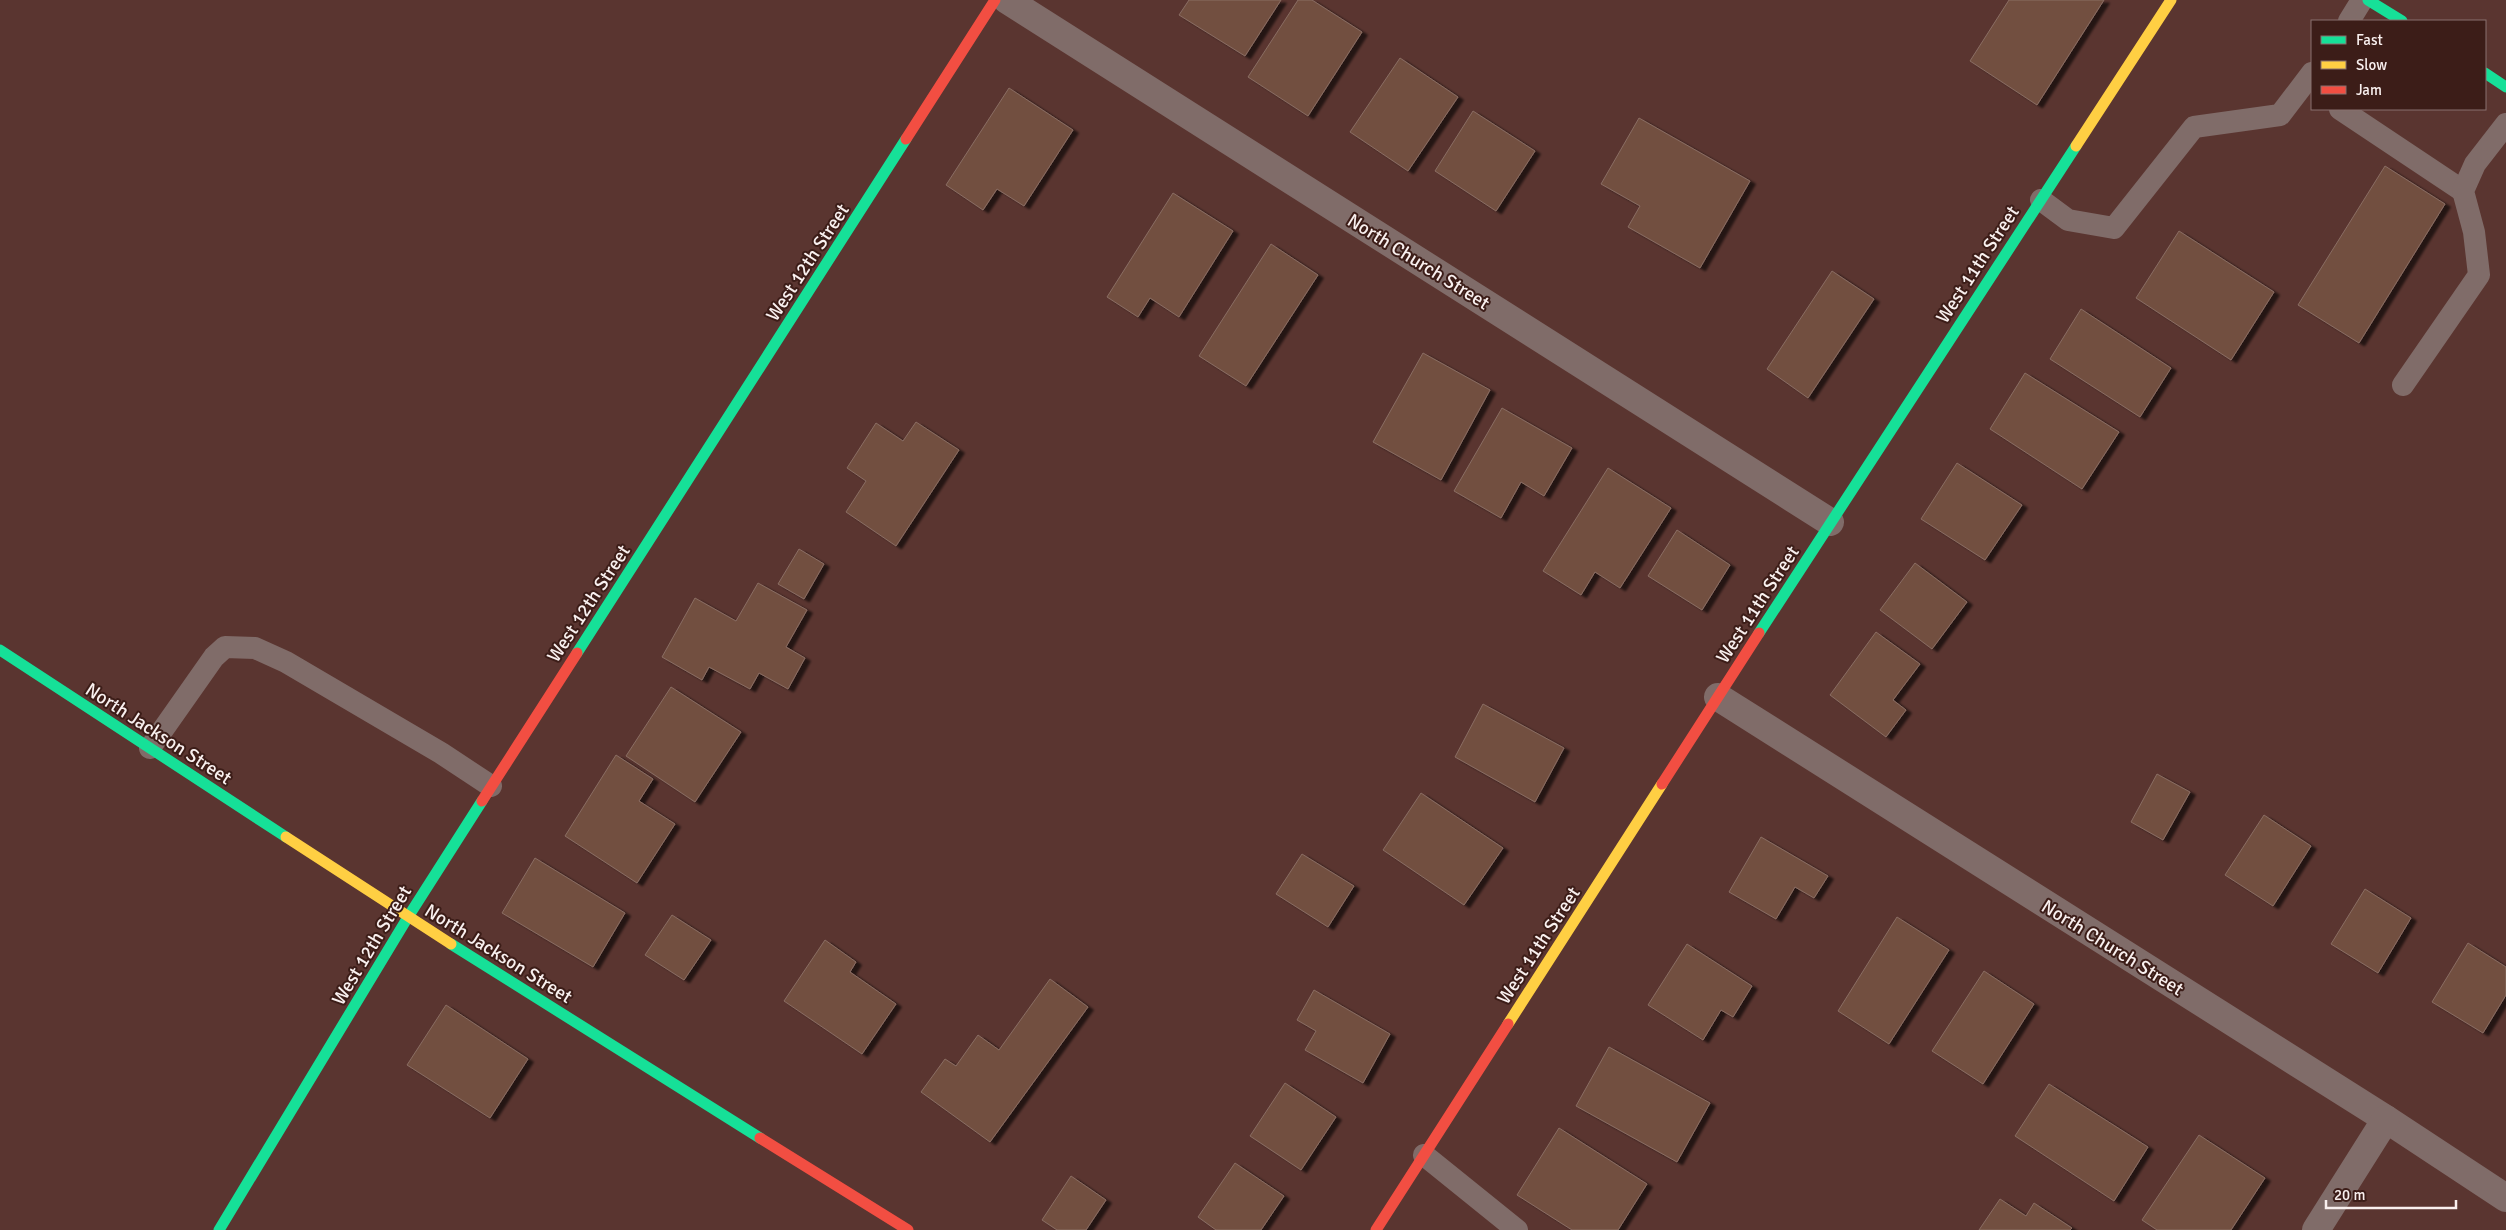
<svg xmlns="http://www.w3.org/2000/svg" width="2506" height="1230" viewBox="0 0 2506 1230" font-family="Signika,sans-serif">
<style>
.building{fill:#725041;stroke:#8a6d63;filter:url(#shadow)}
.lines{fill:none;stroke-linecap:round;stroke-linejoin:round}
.lane{stroke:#806c69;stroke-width:22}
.street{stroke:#806c69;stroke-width:28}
.fast{stroke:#16e098;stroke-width:11}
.slow{stroke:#ffcf43;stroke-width:11}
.jam{stroke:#f24e42;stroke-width:11}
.labels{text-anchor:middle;stroke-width:4;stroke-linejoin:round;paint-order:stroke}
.street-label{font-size:19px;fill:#f9f0ef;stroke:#3c1d18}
</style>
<defs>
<filter id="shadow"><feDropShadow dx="5.5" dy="3" stdDeviation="1" flood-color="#0009"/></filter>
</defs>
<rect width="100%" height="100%" fill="#5a3530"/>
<g class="building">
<polygon points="1189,0 1281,0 1245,56 1179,15"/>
<polygon points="1298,0 1312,0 1362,32 1308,116 1248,77"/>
<polygon points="2009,0 2104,0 2037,105 1970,61"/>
<polygon points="1400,58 1458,97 1408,171 1350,132"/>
<polygon points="1009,88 1073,130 1024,206 997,189 983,210 946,185"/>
<polygon points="1473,111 1535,151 1496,211 1435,171"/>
<polygon points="1639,118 1750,181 1700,268 1628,227 1640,206 1601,184"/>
<polygon points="2385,166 2445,204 2359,343 2298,305"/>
<polygon points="1173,193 1233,231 1179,317 1150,298 1138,317 1107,297"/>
<polygon points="2179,231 2274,292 2231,360 2136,298"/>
<polygon points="1271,244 1318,275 1246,386 1199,356"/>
<polygon points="1832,271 1874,299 1808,398 1767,369"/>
<polygon points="2081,309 2171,368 2140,417 2050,359"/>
<polygon points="1423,353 1490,390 1441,480 1373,442"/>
<polygon points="2025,373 2119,432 2082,489 1990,429"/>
<polygon points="1502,408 1572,448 1544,496 1521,482 1501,518 1454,491"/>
<polygon points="916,422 959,450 896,546 846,512 866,481 847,468 876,423 903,441"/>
<polygon points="1957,463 2022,505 1985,560 1921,519"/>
<polygon points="1608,468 1671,508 1620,588 1595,572 1581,595 1543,571"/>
<polygon points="1677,530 1730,565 1702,610 1648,576"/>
<polygon points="799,549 824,564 804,599 778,584"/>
<polygon points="1915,563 1967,602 1932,649 1880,610"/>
<polygon points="758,583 807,610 786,647 805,658 788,689 759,673 750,689 709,667 702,680 662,657 695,598 736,621"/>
<polygon points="1876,632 1920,664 1893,700 1906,710 1886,737 1830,695"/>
<polygon points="671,687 741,732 695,802 626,756"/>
<polygon points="1483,704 1564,748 1535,802 1455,757"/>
<polygon points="616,755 653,779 639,801 675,824 637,883 565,836"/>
<polygon points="2157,774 2190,792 2163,840 2131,822"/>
<polygon points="1421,793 1503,848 1464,905 1383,850"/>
<polygon points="2264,815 2311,846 2273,906 2225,875"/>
<polygon points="1761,837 1828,876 1814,898 1795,887 1776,919 1729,892"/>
<polygon points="1302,854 1354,886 1328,927 1276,894"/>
<polygon points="535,858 625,913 593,967 502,913"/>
<polygon points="2365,889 2411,918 2378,973 2331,944"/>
<polygon points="672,915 711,940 684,980 645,955"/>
<polygon points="1897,917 1949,950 1889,1044 1838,1011"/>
<polygon points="825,940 856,962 850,972 896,1004 862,1054 784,1001"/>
<polygon points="2468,943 2506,967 2506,995 2483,1033 2432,1002"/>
<polygon points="1687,944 1752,986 1733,1017 1721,1010 1703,1040 1648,1005"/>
<polygon points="1984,971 2034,1004 1983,1084 1932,1051"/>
<polygon points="1050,979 1088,1007 990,1142 921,1092 945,1059 956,1066 978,1035 999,1050"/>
<polygon points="1314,990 1390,1034 1363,1083 1305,1050 1316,1031 1297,1020"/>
<polygon points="446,1005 528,1059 490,1118 407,1065"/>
<polygon points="1609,1047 1710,1103 1677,1162 1576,1106"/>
<polygon points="1285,1083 1336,1117 1301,1170 1250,1136"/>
<polygon points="2049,1084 2148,1147 2114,1201 2015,1136"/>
<polygon points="1559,1128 1647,1184 1618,1230 1572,1230 1517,1195"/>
<polygon points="2199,1135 2265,1178 2231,1230 2157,1230 2142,1220"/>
<polygon points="1235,1163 1284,1196 1261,1230 1216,1230 1198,1217"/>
<polygon points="1071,1176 1106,1200 1086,1230 1057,1230 1042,1220"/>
<polygon points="2000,1199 2026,1216 2034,1203 2072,1228 2070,1230 1979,1230"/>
</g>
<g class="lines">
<g class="lane">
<polyline points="2349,21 2362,0"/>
<polyline points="2340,109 2463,191"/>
<polyline points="2041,200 2068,220 2114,228 2194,127 2280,115 2312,73"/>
<polyline points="2403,385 2479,275 2474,232 2463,191 2475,164 2506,124"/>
<polyline points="150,748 214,657 225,647 255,648 286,662 441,753 491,786"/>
<polyline points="1424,1155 1517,1230"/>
</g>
<g class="street">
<polyline points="1007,0 1830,522"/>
<polyline points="1718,697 2386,1119 2506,1198"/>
<polyline points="2316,1230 2386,1119"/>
</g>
<g class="fast">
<polyline points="2368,0 2402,21"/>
<polyline points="2485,73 2506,87"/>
<polyline points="1759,633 2076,146"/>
<polyline points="0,650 286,837"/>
<polyline points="577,653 906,139"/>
<polyline points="451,944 760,1138"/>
<polyline points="219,1230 408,917 482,801"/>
</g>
<g class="slow">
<polyline points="2076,146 2171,0"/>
<polyline points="286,837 451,944"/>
<polyline points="1508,1024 1662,784"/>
</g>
<g class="jam">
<polyline points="906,139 995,0"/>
<polyline points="1662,784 1759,633"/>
<polyline points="482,801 577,653"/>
<polyline points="760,1138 908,1230"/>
<polyline points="1376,1230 1508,1024"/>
</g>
</g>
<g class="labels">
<g class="street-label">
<text transform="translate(1419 261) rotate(32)" y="7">North Church Street</text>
<text transform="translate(807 262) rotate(-57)" y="7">West 12th Street</text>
<text transform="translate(1977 264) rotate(-57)" y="7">West 11th Street</text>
<text transform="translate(588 603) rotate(-57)" y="7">West 12th Street</text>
<text transform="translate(1757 604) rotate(-57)" y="7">West 11th Street</text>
<text transform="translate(159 733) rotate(33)" y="7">North Jackson Street</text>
<text transform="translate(371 945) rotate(-59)" y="7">West 12th Street</text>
<text transform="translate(1538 945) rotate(-57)" y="7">West 11th Street</text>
<text transform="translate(2113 947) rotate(32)" y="7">North Church Street</text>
<text transform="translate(499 953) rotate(32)" y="7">North Jackson Street</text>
</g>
</g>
<rect x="2311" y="20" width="175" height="90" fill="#3c1d18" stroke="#88716e"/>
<rect x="2321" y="36" width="25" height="8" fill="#16e098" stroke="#88716e"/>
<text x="2356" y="45" font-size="15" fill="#f9f0ef">Fast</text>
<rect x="2321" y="61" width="25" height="8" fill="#ffcf43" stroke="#88716e"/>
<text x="2356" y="70" font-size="15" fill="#f9f0ef">Slow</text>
<rect x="2321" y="86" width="25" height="8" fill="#f24e42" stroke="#88716e"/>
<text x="2356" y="95" font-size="15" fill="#f9f0ef">Jam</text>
<path d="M2326 1200v8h130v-8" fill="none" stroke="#f9f0ef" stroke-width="2.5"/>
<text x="2334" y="1200" font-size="15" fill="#f9f0ef" stroke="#3c1d18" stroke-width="4" paint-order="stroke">20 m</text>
</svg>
